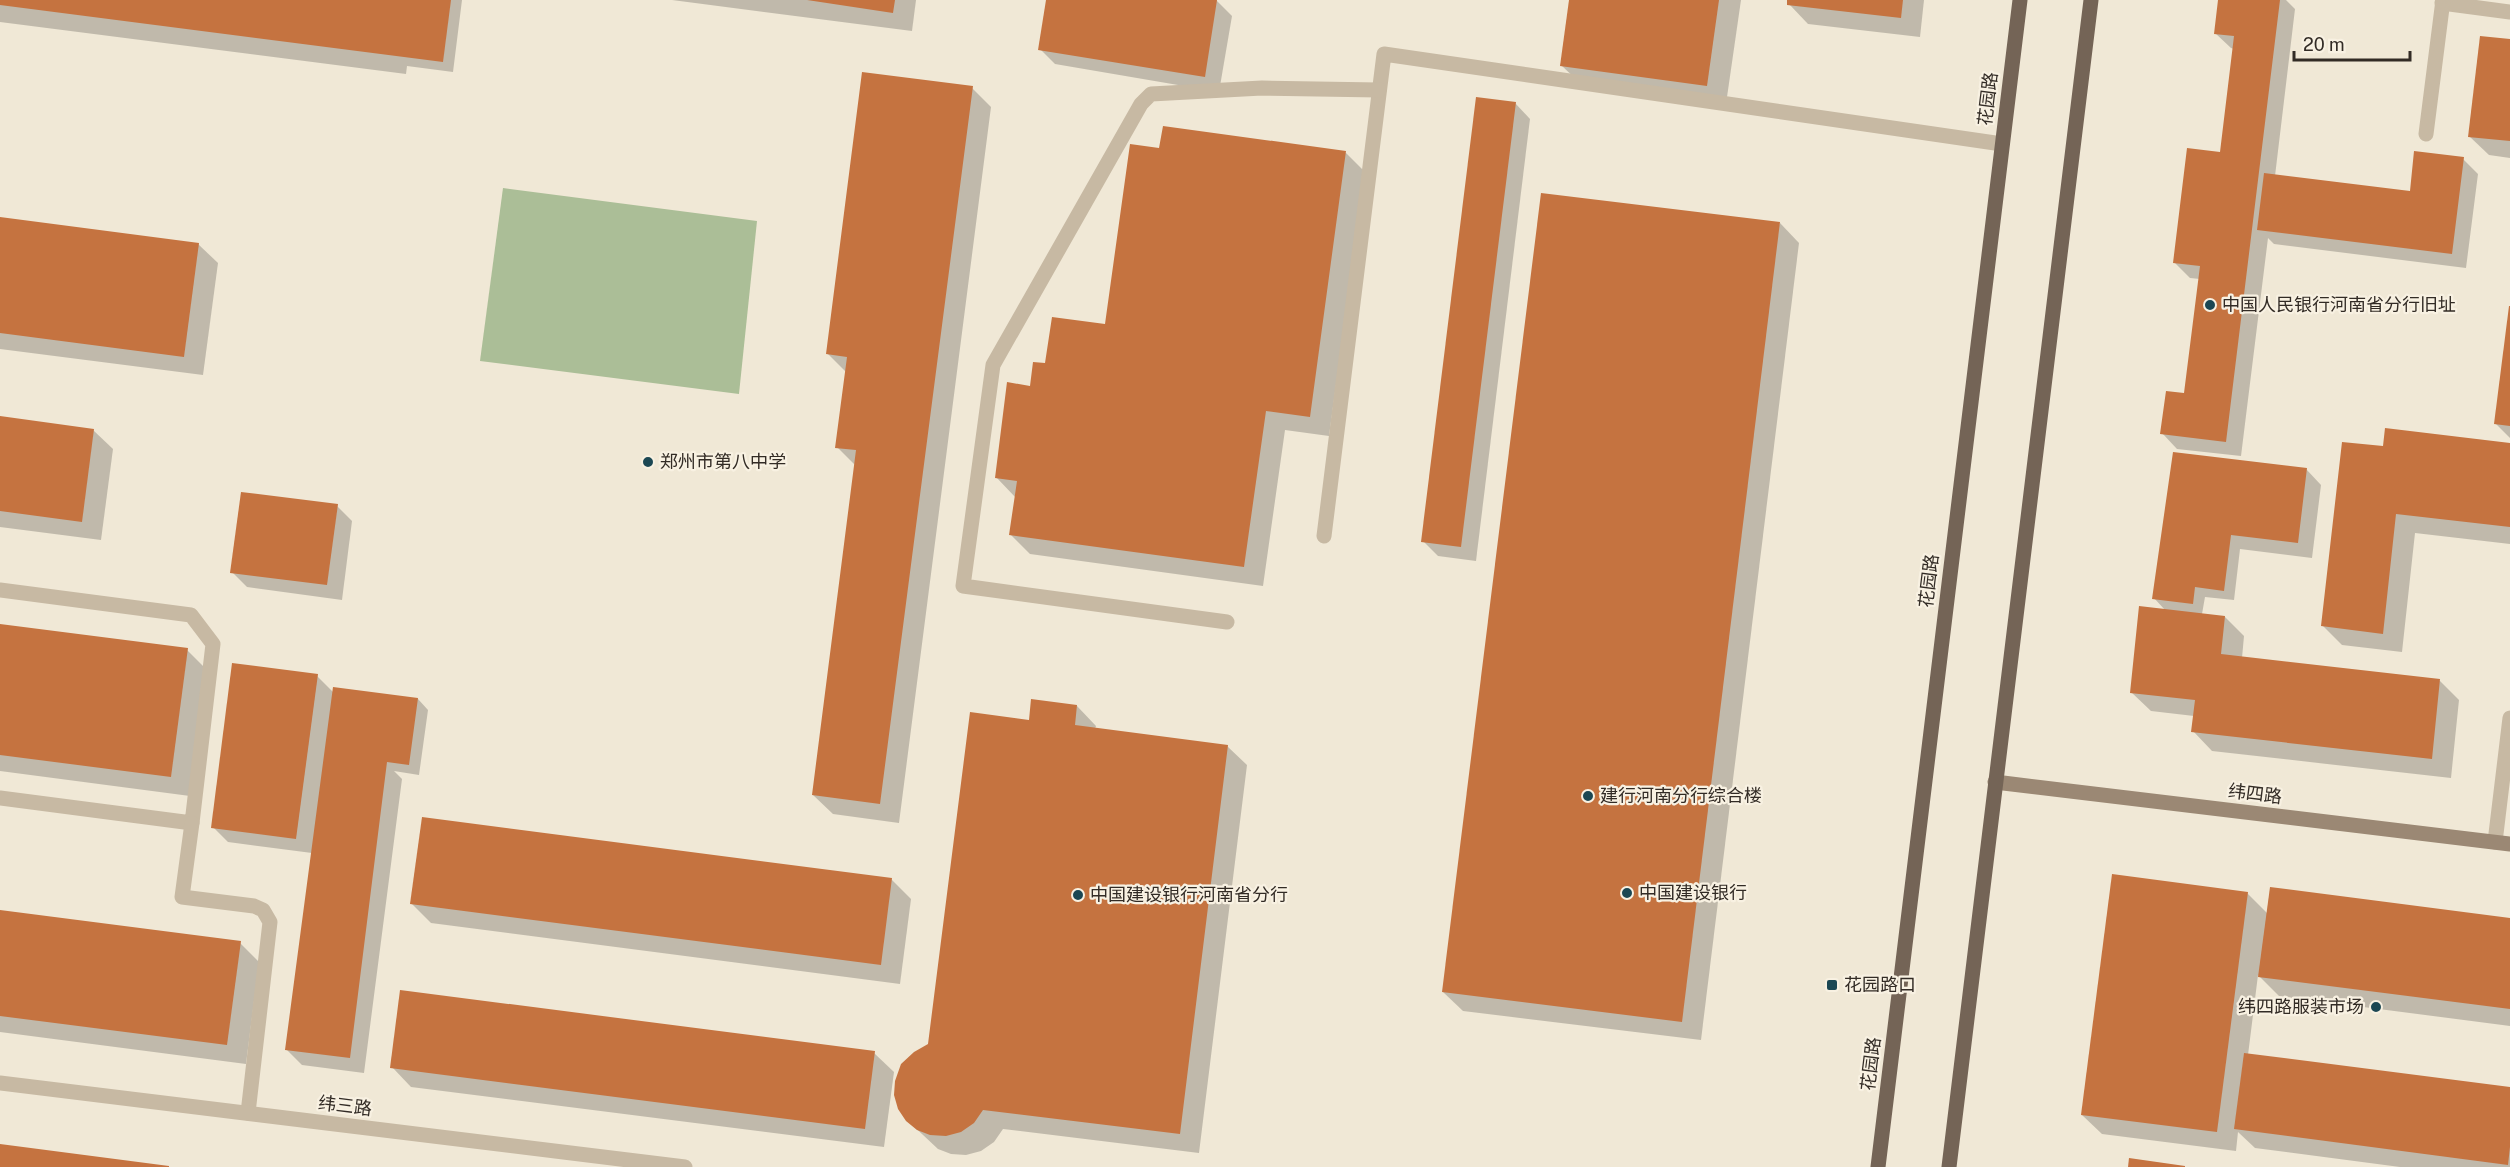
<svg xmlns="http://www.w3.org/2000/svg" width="2510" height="1167" viewBox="0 0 2510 1167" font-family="'Public Sans','Noto Sans SC',sans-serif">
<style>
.green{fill:#abbe97}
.shadow{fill:#0003}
.building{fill:#c57340}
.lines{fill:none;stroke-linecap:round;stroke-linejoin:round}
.lane{stroke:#c7b9a3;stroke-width:15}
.street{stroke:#c7b9a3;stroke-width:15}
.secondary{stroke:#9b8874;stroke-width:15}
.primary{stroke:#746456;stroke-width:15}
.poi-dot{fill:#1b4753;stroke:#f8f1e2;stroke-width:2}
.labels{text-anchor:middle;stroke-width:4.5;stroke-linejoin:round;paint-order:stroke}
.street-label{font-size:18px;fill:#322b25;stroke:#f8f1e2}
.poi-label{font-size:18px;fill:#322b25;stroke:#f8f1e2;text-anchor:start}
</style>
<rect width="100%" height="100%" fill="#f0e8d6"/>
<polygon class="green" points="503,188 757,221 739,394 480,361"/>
<g class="shadow">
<polygon points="0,0 462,0 453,72 407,66 406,74 0,22"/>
<polygon points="672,0 916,0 912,31"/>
<polygon points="1048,0 1217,1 1232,16 1219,92 1055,64 1040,49"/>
<polygon points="1570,0 1741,0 1726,104 1581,84 1561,65"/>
<polygon points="1789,0 1924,0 1920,37 1808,24 1789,4"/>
<polygon points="2220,0 2286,0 2295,9 2275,176 2411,193 2463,159 2478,174 2466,268 2274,244 2268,238 2241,456 2177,449 2162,433 2185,395 2200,279 2190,278 2175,263 2221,153 2234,49 2231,48 2215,33"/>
<polygon points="2510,41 2510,158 2489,155 2469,136"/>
<polygon points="972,88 991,107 899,823 833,814 813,795 856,466 837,447 847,373 828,354"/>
<polygon points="1515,103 1530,119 1476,561 1438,556 1423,541"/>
<polygon points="1161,149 1346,153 1365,172 1329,436 1285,430 1263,586 1030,554 1011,535 1016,498 996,477 1031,388 1047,365 1107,325"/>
<polygon points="0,219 198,244 218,263 203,375 0,349"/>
<polygon points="1780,223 1799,243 1701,1040 1463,1011 1443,992"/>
<polygon points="2510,306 2510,438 2496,424"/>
<polygon points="0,418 93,430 113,449 101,540 0,527"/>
<polygon points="2510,444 2510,544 2415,533 2402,652 2342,645 2322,625 2384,448"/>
<polygon points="2306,469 2321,485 2312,558 2240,549 2234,600 2205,597 2202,614 2225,617 2244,636 2242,658 2440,681 2459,700 2451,778 2212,751 2193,731 2194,716 2151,711 2131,692 2165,610 2154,598"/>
<polygon points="337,506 352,521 342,600 247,587 232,572"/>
<polygon points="0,626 187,650 206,669 190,796 0,771"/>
<polygon points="317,676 333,692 418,699 428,710 419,775 394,771 402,779 364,1073 302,1065 287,1050 312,853 228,842 213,827"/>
<polygon points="1077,706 1096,726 1095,729 1227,746 1247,765 1199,1153 1003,1129 994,1142 981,1151 966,1155 951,1154 938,1149 907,1120 1030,721"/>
<polygon points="891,879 911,899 900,984 431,923 412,904"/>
<polygon points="2247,893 2268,914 2510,920 2510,1026 2279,996 2258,975 2248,1055 2510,1089 2510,1167 2400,1167 2255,1148 2238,1132 2236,1151 2102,1134 2082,1115"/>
<polygon points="0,912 240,943 259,962 246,1064 0,1032"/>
<polygon points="874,1053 894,1072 884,1147 411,1087 392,1067"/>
</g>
<g class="building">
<polygon points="0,0 451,0 443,62 0,5"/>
<polygon points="807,0 895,0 893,13"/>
<polygon points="1046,0 1217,0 1205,77 1038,50"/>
<polygon points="1569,0 1719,0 1707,86 1560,66"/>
<polygon points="1787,0 1903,0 1901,18 1787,5"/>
<polygon points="2218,0 2280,0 2226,442 2160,434 2166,391 2184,393 2200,266 2173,263 2187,148 2220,152 2234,36 2214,34"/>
<polygon points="2480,36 2510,39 2510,141 2468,137"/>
<polygon points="862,72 973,86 880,804 812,795 856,450 835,448 847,357 826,354"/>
<polygon points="1476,97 1516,102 1461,547 1421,542"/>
<polygon points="1163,126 1346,151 1310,417 1266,411 1244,567 1009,535 1017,481 995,478 1007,382 1030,386 1033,362 1045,363 1052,317 1105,324 1130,144 1159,148"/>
<polygon points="2414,151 2464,157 2452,254 2257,230 2264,173 2410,191"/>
<polygon points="1541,193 1780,222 1682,1022 1442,992"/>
<polygon points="0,217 199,243 184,357 0,333"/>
<polygon points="2509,306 2510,306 2510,426 2494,424"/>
<polygon points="0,416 94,429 82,522 0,511"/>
<polygon points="2385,428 2510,443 2510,527 2396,514 2383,634 2321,626 2342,442 2383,446"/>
<polygon points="2173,452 2307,468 2298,543 2231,535 2224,591 2195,587 2193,604 2152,599"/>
<polygon points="241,492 338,504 327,585 230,573"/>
<polygon points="2139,606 2225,616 2221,654 2440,679 2432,759 2191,732 2195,700 2130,693"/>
<polygon points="0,624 188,648 171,777 0,755"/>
<polygon points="232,663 318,674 296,839 211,828"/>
<polygon points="333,687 418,698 409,765 387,762 350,1058 285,1050"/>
<polygon points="1031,699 1077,705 1075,725 1228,745 1180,1134 983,1110 974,1123 961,1132 946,1136 930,1135 917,1130 906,1121 898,1109 894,1095 895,1081 901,1064 914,1052 928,1044 970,712 1029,720"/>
<polygon points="422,817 892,878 881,965 410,904"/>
<polygon points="2112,874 2248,892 2217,1132 2081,1115"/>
<polygon points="2270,887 2510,918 2510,1009 2258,977"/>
<polygon points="0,910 241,941 227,1045 0,1016"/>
<polygon points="400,990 875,1051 865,1129 390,1068"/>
<polygon points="2244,1053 2510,1087 2510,1147 2508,1165 2234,1129"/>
<polygon points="0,1144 169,1166 169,1167 0,1167"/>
<polygon points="2129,1158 2185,1166 2185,1167 2128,1167"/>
</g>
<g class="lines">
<g class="lane">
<polyline points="2442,3 2510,12"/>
<polyline points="2426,134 2443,0"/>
<polyline points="1324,536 1384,54 2002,144"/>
<polyline points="0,590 191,615 213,644 192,823 0,798"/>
<polyline points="1227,622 963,586 993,365 1141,104 1151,94 1262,88 1379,90"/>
<polyline points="192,823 182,897 254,906 263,910 270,922 248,1113"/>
<polyline points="2495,842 2510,718"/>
</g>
<polyline class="street" points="0,1083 685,1167"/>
<polyline class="secondary" points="1995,782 2510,844"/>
<g class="primary">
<polyline points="1878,1167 2020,0"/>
<polyline points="1949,1167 2091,0"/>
</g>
</g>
<g class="poi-dot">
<circle cx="2210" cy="305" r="6"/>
<circle cx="648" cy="462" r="6"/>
<circle cx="1588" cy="796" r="6"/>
<circle cx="1627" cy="893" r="6"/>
<circle cx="1078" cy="895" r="6"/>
<rect x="1826" y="979" width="12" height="12" rx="3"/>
<circle cx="2376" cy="1007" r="6"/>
</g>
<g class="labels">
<g class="street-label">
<text transform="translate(1988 99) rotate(-83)" y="6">花园路</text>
<text transform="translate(1929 581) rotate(-83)" y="6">花园路</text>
<text transform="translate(2255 794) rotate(7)" y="6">纬四路</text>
<text transform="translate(1871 1064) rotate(-83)" y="6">花园路</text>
<text transform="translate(345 1106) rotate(7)" y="6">纬三路</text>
</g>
<g class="poi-label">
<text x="2222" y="311">中国人民银行河南省分行旧址</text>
<text x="660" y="468">郑州市第八中学</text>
<text x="1600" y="802">建行河南分行综合楼</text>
<text x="1639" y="899">中国建设银行</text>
<text x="1090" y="901">中国建设银行河南省分行</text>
<text x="1844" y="991">花园路口</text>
<text x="2364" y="1013" text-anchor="end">纬四路服装市场</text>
</g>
</g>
<path d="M2294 51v9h116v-9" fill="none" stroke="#322b25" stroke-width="3"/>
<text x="2303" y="51" font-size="18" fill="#322b25" stroke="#f8f1e2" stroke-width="4.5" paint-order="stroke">20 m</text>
</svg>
